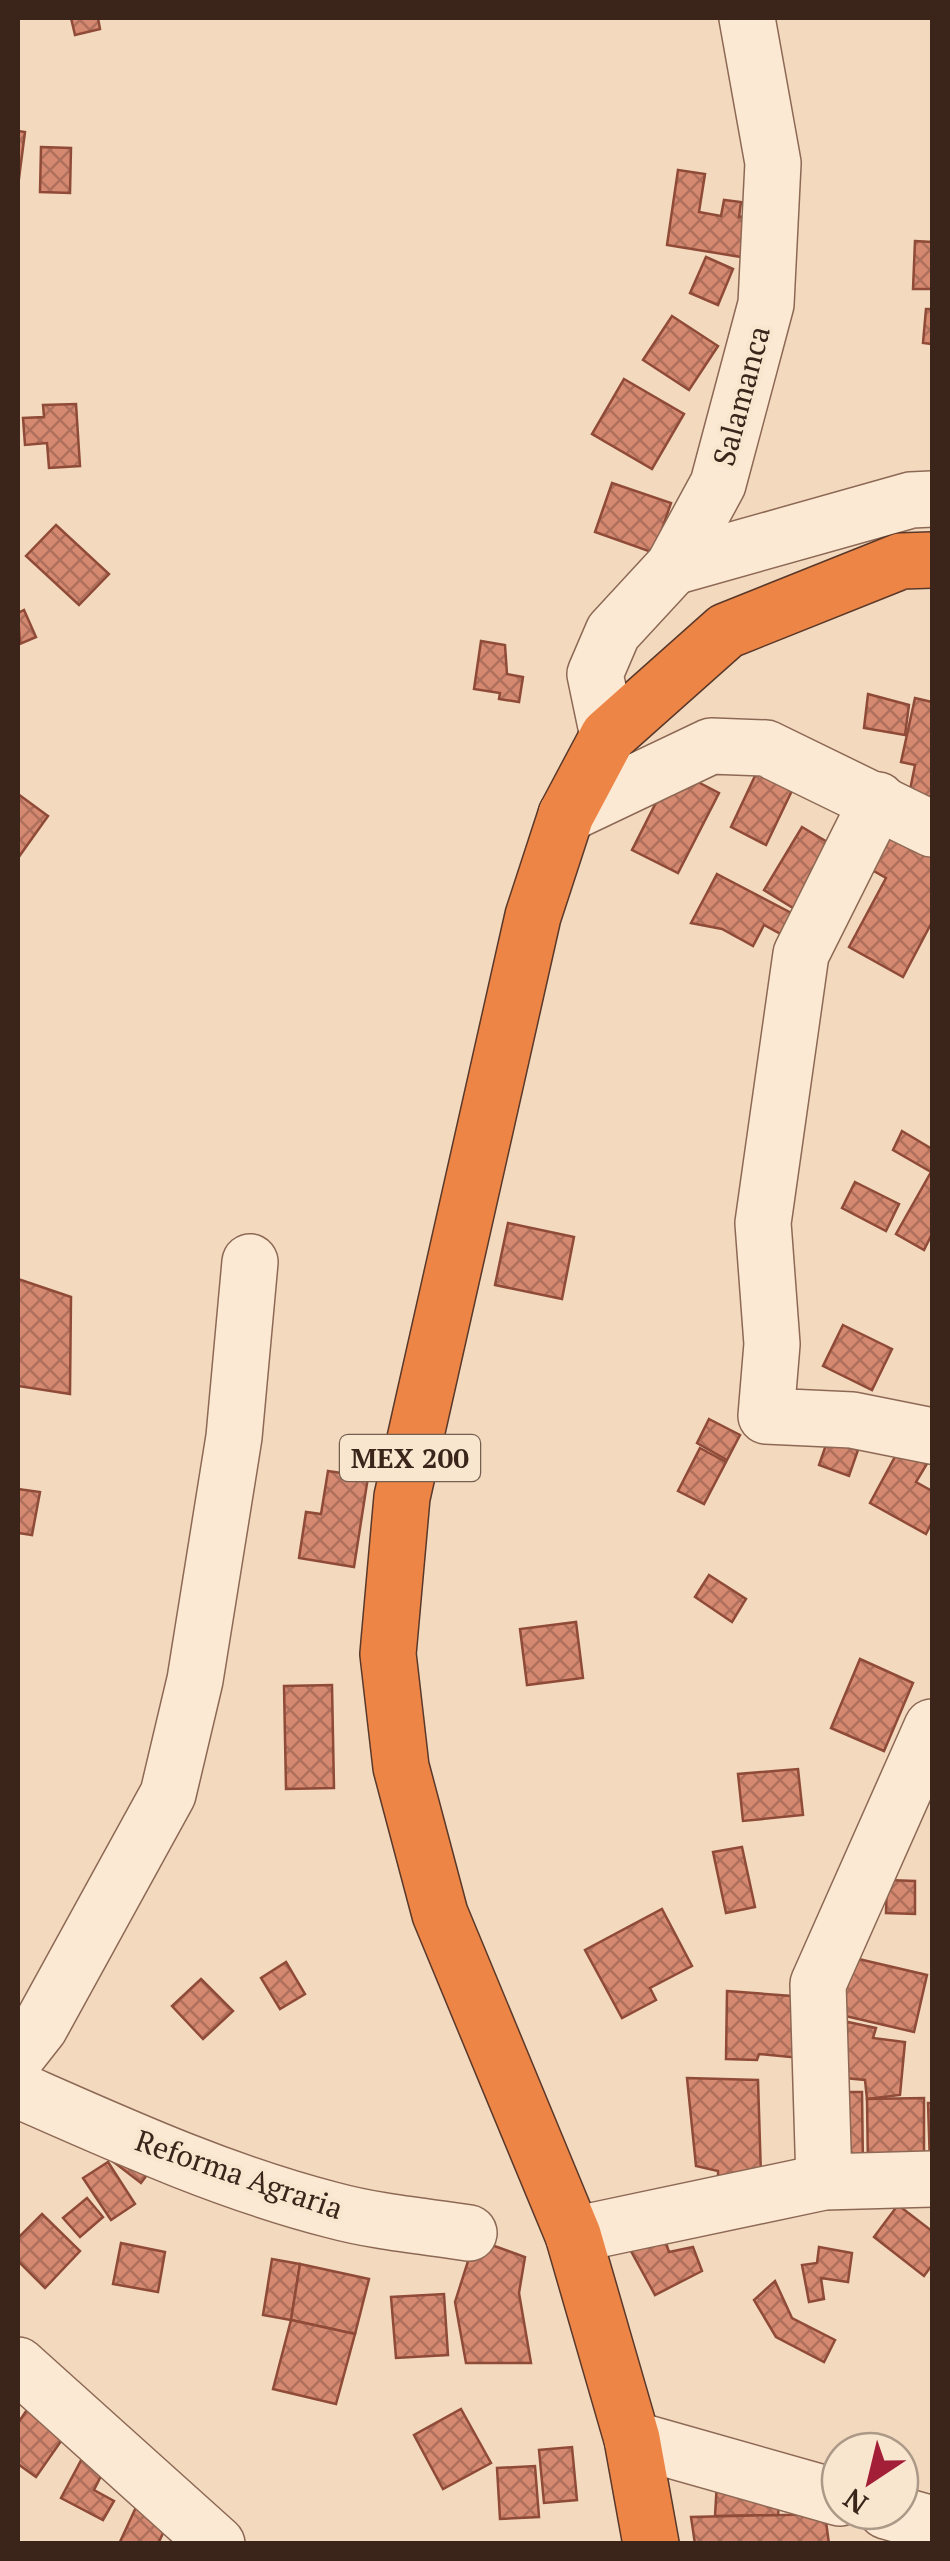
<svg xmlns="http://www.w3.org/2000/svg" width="950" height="2561" viewBox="0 0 950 2561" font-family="'PT Serif',serif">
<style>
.building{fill:url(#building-cross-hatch);stroke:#8f4b38;stroke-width:2.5}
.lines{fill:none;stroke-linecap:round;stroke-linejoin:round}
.minor-casing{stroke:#8d6955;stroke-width:58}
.highway-casing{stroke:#5a382a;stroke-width:58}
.minor{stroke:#fce9d3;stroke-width:55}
.highway{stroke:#ec8546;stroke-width:55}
.labels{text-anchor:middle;stroke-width:8;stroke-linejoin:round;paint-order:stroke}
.shield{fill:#f9e6cf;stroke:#745f51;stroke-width:2.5}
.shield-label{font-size:28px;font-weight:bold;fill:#3b251b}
.street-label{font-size:30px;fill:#3b251b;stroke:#f9e6cf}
</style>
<defs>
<pattern id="building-cross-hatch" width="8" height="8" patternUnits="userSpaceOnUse" patternTransform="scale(2.5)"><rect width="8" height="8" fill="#d58971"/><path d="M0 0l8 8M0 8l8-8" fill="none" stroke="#ae705c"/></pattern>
</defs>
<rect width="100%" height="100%" fill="#f3dabf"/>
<g class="building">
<polygon points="71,18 98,18 100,29 75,35"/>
<polygon points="18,131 25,132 18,186"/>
<polygon points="41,147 71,148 70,193 40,192"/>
<polygon points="678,170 705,174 699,212 721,216 724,200 741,202 739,217 747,216 741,257 667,245"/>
<polygon points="915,241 932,242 932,289 913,289"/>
<polygon points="706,257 733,269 718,305 690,293"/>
<polygon points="926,309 932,309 932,344 923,343"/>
<polygon points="672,316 718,346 689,390 643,360"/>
<polygon points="624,379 684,414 652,469 592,434"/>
<polygon points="76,404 80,466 49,468 47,443 25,445 23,418 44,417 43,405"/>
<polygon points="612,483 671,503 654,553 595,532"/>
<polygon points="56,525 109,574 79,605 26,556"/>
<polygon points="24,610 36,637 20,644 18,613"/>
<polygon points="481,641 505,645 507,674 523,677 519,702 499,699 500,693 474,689"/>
<polygon points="868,694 909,705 905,735 864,728"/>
<polygon points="915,698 932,702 932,801 909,795 915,765 901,762"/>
<polygon points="762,761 798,778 766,845 731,827"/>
<polygon points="673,769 719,793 678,873 632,850"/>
<polygon points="18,794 48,816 18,858"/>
<polygon points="880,821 932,850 932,922 903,977 849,947 886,878 858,862"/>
<polygon points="802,827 844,852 806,916 764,890"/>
<polygon points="717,874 799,917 788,938 764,925 753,946 722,929 691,923"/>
<polygon points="902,1131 932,1149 932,1234 924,1250 896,1234 931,1172 893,1150"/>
<polygon points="855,1182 899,1204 886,1231 842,1208"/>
<polygon points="508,1223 574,1237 562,1299 495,1285"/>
<polygon points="18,1279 71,1297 70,1394 18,1386"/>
<polygon points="843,1325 892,1349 872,1390 823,1366"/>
<polygon points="709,1419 740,1435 727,1460 697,1443"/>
<polygon points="828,1439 858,1450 849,1476 819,1465"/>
<polygon points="903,1442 931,1457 916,1482 932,1491 932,1522 926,1534 870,1503"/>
<polygon points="700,1448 726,1462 704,1504 678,1491"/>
<polygon points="328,1471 368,1477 354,1567 299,1558 306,1512 321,1514"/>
<polygon points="18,1489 40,1492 32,1535 18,1533"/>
<polygon points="709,1575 746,1599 732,1622 695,1597"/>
<polygon points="576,1622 583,1678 527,1685 520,1629"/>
<polygon points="860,1659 913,1683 884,1751 831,1728"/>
<polygon points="332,1685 334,1788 286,1789 284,1686"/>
<polygon points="798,1769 803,1815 743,1821 738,1774"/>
<polygon points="742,1847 755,1907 726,1913 713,1852"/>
<polygon points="887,1880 915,1881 915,1914 886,1913"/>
<polygon points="662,1909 692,1966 650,1988 656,2000 622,2018 585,1950"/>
<polygon points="850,1957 927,1975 914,2032 837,2014"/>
<polygon points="286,1962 305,1994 280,2009 261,1978"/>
<polygon points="201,1979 233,2011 203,2039 172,2006"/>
<polygon points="727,1991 805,1997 800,2058 759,2054 757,2060 726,2059"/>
<polygon points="848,2022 876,2028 873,2038 905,2042 900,2095 867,2099 865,2080 835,2077 837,2040"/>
<polygon points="687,2078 758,2080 761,2176 718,2177 718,2171 696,2166"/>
<polygon points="835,2092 862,2092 863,2167 836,2167"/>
<polygon points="924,2098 924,2167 868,2167 867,2099"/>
<polygon points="928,2103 932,2103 932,2165 930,2165"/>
<polygon points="102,2153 152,2168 141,2183"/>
<polygon points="108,2162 135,2204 111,2220 83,2178"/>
<polygon points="87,2198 103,2217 80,2237 63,2218"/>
<polygon points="898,2205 932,2231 932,2265 924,2276 874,2237"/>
<polygon points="42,2214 80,2251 45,2288 18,2261 18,2238"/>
<polygon points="664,2237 669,2252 693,2247 702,2271 655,2295 626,2242"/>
<polygon points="475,2239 525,2257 519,2293 531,2363 466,2363 455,2302"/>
<polygon points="121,2243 165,2252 158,2292 113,2284"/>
<polygon points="819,2247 852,2253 848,2282 821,2278 824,2299 809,2302 802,2265 817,2263"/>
<polygon points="272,2259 300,2264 291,2320 263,2315"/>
<polygon points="300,2264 369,2279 355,2334 291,2320"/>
<polygon points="775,2281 792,2318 835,2340 824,2362 776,2337 754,2300"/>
<polygon points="444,2294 448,2355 396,2358 391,2297"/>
<polygon points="291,2320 355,2334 336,2404 273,2389"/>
<polygon points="31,2404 68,2431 36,2477 18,2464 18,2423"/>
<polygon points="461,2409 491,2463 443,2489 414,2435"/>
<polygon points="572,2447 577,2500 544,2503 539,2450"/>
<polygon points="85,2453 107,2464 94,2490 114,2501 103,2520 61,2498"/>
<polygon points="535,2466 539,2517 500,2519 497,2468"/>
<polygon points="717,2481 781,2484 778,2515 715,2516"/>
<polygon points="138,2503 170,2518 158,2544 119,2544"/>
<polygon points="825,2514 829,2544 695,2544 691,2517"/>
</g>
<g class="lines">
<g class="minor-casing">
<g id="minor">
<polyline points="673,567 911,500 932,499"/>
<polyline points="608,736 595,674 613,632 673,567 718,484 766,304 773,163 747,18"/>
<polyline points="878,800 801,954 763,1223 772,1344 766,1416 852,1420 932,1436"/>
<polyline points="566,815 711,746 766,748 932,829"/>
<polyline points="18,2055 40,2027 168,1794 195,1680 234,1437 250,1262"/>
<path d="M18,2090C120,2135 223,2182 332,2210C376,2222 423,2226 469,2233"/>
<polyline points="824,2182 818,1984 932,1727"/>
<polyline points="573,2235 824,2182 932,2179"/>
<polyline points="18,2365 217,2544"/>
<polyline points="632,2439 840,2498"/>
<polyline points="886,2511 932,2524"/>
</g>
</g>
<g class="highway-casing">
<polyline id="highway" points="651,2544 632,2439 573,2235 440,1914 401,1767 388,1654 402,1497 533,916 566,815 608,736 726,631 901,561 932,560"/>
</g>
<use href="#minor" class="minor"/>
<use href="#highway" class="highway"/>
</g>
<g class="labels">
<rect class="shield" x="340" y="1435" width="140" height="46" rx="8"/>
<g class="shield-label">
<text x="410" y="1468">MEX 200</text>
</g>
<g class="street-label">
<text transform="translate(742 396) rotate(-75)" y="10">Salamanca</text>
<text transform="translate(239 2175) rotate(19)" y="10">Reforma Agraria</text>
</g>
</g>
<rect width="950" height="2561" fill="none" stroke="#3b251b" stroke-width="40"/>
<g transform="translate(870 2481) rotate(215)"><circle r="48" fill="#f9e6cf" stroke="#ad9987" stroke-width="2.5"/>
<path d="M0-8L18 38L0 25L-18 38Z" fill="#a31f37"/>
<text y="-15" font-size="28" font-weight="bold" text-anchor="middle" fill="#3b251b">N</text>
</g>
</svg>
